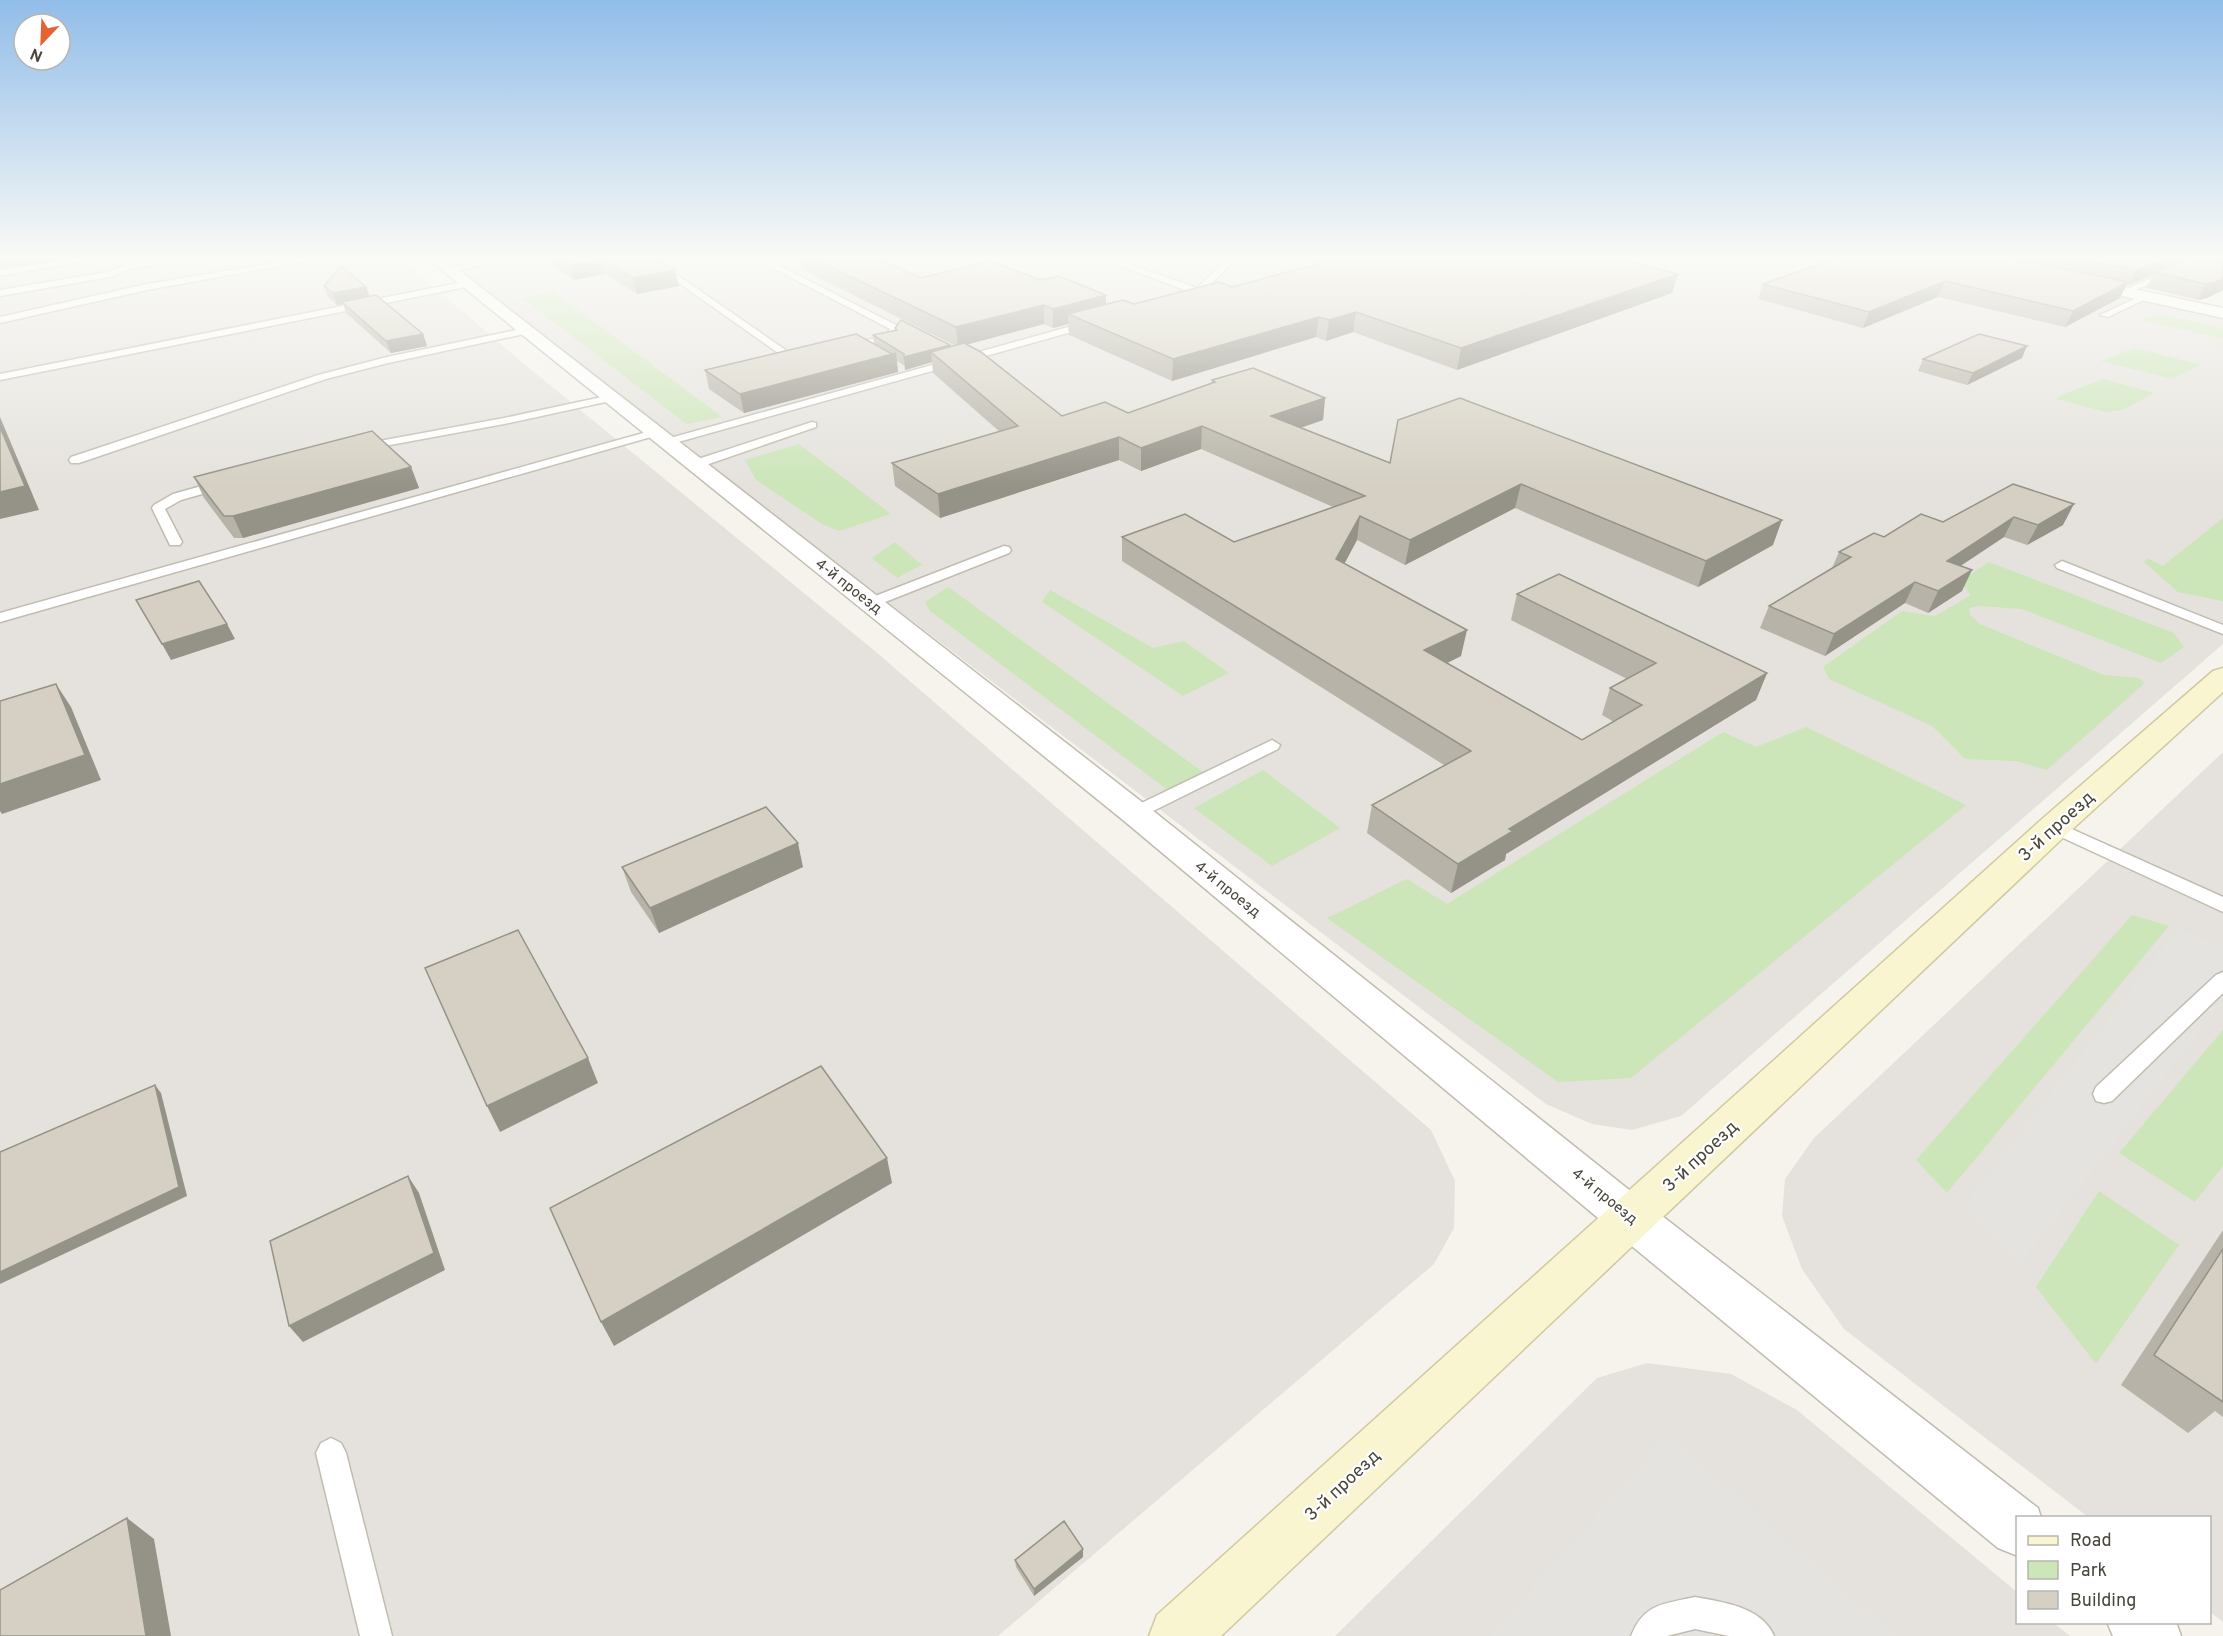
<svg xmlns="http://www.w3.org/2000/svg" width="2223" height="1636" viewBox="0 0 2223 1636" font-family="Overpass,sans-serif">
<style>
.industrial{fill:#e5e2dd}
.green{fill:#cce5b9}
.parking{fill:#e4e3e0}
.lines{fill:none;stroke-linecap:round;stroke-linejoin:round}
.lane-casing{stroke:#c0bcaf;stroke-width:3}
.street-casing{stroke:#c0bcaf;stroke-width:3}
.secondary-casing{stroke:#d0c9a0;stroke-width:3}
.lane{fill:#fff;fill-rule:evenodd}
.street{fill:#fff;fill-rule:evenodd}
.secondary{fill:#faf5d1;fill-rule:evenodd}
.wall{fill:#b7b3a8}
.shaded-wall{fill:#959288}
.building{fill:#d5d0c3;stroke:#959288;stroke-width:1.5}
.labels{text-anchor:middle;stroke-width:4.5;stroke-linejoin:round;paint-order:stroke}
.street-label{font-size:15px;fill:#49453a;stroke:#fff}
.near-street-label{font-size:18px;fill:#49453a;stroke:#fff}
</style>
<rect width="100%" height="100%" fill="#f5f3ec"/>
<g class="industrial">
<polygon points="0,257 399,257 523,363 876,652 1431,1130 1455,1181 1454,1228 1434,1264 998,1636 0,1636"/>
<polygon points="435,257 1944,257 2223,319 2223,644 1681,1116 1632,1130 1592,1124 1546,1104"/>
<polygon points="2223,752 2223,1622 2210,1612 2210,1518 2088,1517 1844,1329 1802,1269 1782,1216 1785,1179 1814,1138"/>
<polygon points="1647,1363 1731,1374 1797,1410 2017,1592 2018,1622 2054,1623 2070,1636 1335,1636 1597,1378"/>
</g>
<g class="green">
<polygon points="554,292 722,417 687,424 522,298"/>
<polygon points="2159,314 2223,328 2223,339 2141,320"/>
<polygon points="2135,348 2201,365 2172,379 2101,361"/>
<polygon points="2104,379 2154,393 2123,410 2106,412 2056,399 2066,393"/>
<polygon points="799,444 891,514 839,531 822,524 756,480 745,460"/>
<polygon points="2223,518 2223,601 2178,592 2144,562 2147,558 2163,566"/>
<polygon points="895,542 922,565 897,578 872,558"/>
<polygon points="1989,562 2174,633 2184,647 2161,663 2022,609 1980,606 1969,608 1970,615 1980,624 2104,675 2139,678 2145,683 2047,770 2016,761 1965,759 1932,726 1829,679 1823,667 1902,611 1935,616 1971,595 1960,581"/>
<polygon points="948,587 1203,772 1169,791 930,611 925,602"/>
<polygon points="1050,590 1153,648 1184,641 1229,673 1183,696 1042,602"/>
<polygon points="1806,727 1966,805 1631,1078 1558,1082 1327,918 1407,879 1447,904 1723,732 1756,747"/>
<polygon points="1263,770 1340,828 1272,866 1194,808"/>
<polygon points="2132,915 2169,926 1947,1193 1916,1160"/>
<polygon points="2223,1030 2223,1166 2195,1202 2119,1153"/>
<polygon points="2099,1191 2179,1245 2096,1364 2036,1287"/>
</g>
<g class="parking">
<polygon points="517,260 555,291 512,300 473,267"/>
<polygon points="2178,929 2223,946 2223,1001 2019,1265 1964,1206"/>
<polygon points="1667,1435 1895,1636 1490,1636"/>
</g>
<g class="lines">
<g class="lane-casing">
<g id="lane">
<polygon points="86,257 105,257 0,276 0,270"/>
<polygon points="119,257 127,257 131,264 178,257 197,257 130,269 110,277 0,296 0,290 108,272 123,266"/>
<polygon points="311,257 329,257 147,290 0,323 0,317 147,284"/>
<polygon points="500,257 517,257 449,272 445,269"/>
<polygon points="642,257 651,257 800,360 791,362"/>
<polygon points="752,257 762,257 898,326 900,333 891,340 845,349 845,345 885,336 890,329"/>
<polygon points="1097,257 1108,257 1197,288 1229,257 1238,257 1201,294 1186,300 1182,297 1190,292"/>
<polygon points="2202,257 2213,257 2126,294 2119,292"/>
<polygon points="468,281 471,282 471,286 0,380 0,374"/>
<polygon points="2143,295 2150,297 2108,317 2100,315"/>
<polygon points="1090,321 1093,322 1093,326 671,444 667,445 661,442 663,440"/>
<polygon points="526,328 529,329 529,333 388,363 326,379 79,463 71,463 69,460 71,457 318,375 387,357"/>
<polygon points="611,395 616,398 615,400 504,424 363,450 357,447 363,444 504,418"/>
<polygon points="812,422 816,423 816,427 700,467 692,467 690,464 692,461"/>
<polygon points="654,430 658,431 658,435 0,622 0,613"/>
<polygon points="223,480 229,484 227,487 181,500 165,509 182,542 180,545 170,545 152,508 154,505 173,494"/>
<polygon points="1004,546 1009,547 1011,550 1009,553 875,606 870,607 863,603 865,600"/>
<polygon points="2062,561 2223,625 2223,634 2057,568 2055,565"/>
<polygon points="1272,740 1280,745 1278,749 1141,817 1129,817 1126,813 1129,809"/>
<polygon points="2054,821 2223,897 2223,912 2048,831 2045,827 2048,823"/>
<polygon points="2223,972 2223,993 2112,1101 2104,1103 2096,1101 2093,1094 2096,1087 2216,975"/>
<polygon points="331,1438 341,1443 346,1453 392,1636 360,1636 316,1453 321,1443"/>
<path d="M1695,1597C1723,1602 1762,1607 1774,1636H1729L1695,1629L1667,1636H1631C1644,1603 1664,1604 1695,1597Z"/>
</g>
</g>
<g class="street-casing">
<g id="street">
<polygon points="426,257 442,257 1147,806 1648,1205 2038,1508 2041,1518 2018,1518 2018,1556 1998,1548 1616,1233 1123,820"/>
<polygon points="2078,277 2223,308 2223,318 2072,285 2070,282"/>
<polygon points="2107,1622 2176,1622 2181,1636 2113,1636"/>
</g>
</g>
<g class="secondary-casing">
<polygon id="secondary" points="2223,668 2223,692 2066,835 1221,1636 1149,1636 1157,1615 2042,819 2213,671"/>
</g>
<use href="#lane" class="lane"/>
<use href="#street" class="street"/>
<use href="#secondary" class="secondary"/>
</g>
<g class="wall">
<polygon points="539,257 654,257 679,286 637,294 605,274 574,280"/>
<polygon points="799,257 874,257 921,278 1041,280 1106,295 1106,304 1134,304 1232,287 1678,274 1672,293 1457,370 1353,332 1326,341 1316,337 1172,381 1069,335 1068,324 1053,328 1044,324 966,344 1062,416 1128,413 1212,383 1212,380 1325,398 1323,420 1301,428 1390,463 1398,420 1773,545 1698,587 1515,508 1405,565 1357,540 1344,564 1461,656 1447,663 1582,740 1614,722 1602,715 1610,688 1627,679 1511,620 1517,594 1767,673 1756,700 1506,854 1505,860 1451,893 1367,833 1372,805 1444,765 1122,561 1122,537 1234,542 1333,507 1201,449 1141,471 1119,460 940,518 895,486 892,463 1000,432 933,373 932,362 905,370 905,366 897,361 898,372 744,413 709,389 705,370 874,344 873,335 895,330 895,328 951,347 956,346 801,269"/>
<polygon points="1839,257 2223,257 2223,290 2207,298 2198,300 2146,288 2153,275 2129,285 2126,285 2120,298 2065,327 1938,297 1863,328 1758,299 1763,284"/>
<polygon points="324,286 366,287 370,296 423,334 427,346 391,353 346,313 343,304 337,305 328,297"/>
<polygon points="2022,358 1967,385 1918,371 1923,359"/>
<polygon points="411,467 419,488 243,538 234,538 204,498 194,477"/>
<polygon points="2013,484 2063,525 2027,545 2004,537 1961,566 1962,591 1928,613 1905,603 1825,656 1760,628 1769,606 1832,568 1839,552 1884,537 1943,522"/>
<polygon points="622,867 803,867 659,933 631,892"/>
<polygon points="2223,1230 2223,1417 2215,1411 2188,1433 2121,1385"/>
<polygon points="1083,1557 1034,1596 1016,1567 1015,1560"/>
</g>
<g class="shaded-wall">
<polygon points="0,257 82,257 0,268"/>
<polygon points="1171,257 1182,257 1170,260"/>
<polygon points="2169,257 2197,257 2154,272 2153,275 2129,285 2136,270"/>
<polygon points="601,259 605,274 574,280 569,265"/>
<polygon points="675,270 679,286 637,294 633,278"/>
<polygon points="1678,274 1672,293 1457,370 1461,348"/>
<polygon points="2223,278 2223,290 2207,298 2198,300 2206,284"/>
<polygon points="1945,281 1938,297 1863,328 1869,312"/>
<polygon points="2128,282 2120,298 2065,327 2073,311"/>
<polygon points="366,287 370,298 342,302 343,304 337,305 333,293"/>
<polygon points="1106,295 1106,313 1068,314 1068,324 1053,328 1053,309"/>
<polygon points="1044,305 1044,324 958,347 956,327"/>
<polygon points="1356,312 1353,332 1326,341 1329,320"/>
<polygon points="1319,317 1316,337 1172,381 1173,359"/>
<polygon points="423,334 427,346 391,353 386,341"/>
<polygon points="950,345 951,357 931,352 932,362 905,370 904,357"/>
<polygon points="2027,346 2022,358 1967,385 1973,373"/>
<polygon points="896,353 898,372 744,413 740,394"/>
<polygon points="1325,398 1323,420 1269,438 1271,416"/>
<polygon points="0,417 39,510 0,519"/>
<polygon points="1202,426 1201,449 1141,471 1141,448"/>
<polygon points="1119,437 1119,460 940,518 938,494"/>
<polygon points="411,467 419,488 243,538 233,516"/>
<polygon points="1521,484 1515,508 1405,565 1410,540"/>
<polygon points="2074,504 2063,525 2027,545 2038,525"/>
<polygon points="1360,516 1357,540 1333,585 1336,559"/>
<polygon points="2014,517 2004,537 1937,581 1947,561"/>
<polygon points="1782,520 1773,545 1698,587 1706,561"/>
<polygon points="1972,570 1962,591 1928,613 1938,591"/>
<polygon points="1915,582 1905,603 1825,656 1834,634"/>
<polygon points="227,624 235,639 171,660 162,644"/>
<polygon points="1467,630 1461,656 1419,677 1424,650"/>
<polygon points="1767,673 1756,700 1506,854 1505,860 1451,893 1458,864 1509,829"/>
<polygon points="56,684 71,707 101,780 2,814 0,811 0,784"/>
<polygon points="798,843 803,867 659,933 650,908"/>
<polygon points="588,1058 598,1083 500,1132 487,1106"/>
<polygon points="155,1085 161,1093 187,1196 0,1284 0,1272"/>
<polygon points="887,1158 892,1183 614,1346 601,1322"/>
<polygon points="408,1176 419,1193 445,1270 303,1342 289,1326"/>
<polygon points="127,1518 154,1539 171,1636 146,1636"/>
<polygon points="1083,1549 1083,1557 1034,1596 1034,1589"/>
</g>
<g class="building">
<polygon points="558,257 654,257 675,270 633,278 601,259 569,265"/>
<polygon points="810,257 874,257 921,278 990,261 1041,280 1059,276 1106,295 1053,309 1044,305 956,327"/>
<polygon points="1343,257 1613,257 1678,274 1461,348 1356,312 1329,320 1319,317 1173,359 1068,314 1123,300 1134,304 1219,282 1232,287"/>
<polygon points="1839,257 2006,257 2128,282 2073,311 1945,281 1869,312 1763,284"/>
<polygon points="2072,257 2169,257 2136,270"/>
<polygon points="2192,257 2223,257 2223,278 2216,282 2206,284 2154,272"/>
<polygon points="341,266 366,287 333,293 324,286"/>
<polygon points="376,295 423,334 386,341 342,302"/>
<polygon points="901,320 950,345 904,357 904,354 873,335 897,330 895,328"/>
<polygon points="856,334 892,354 896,353 740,394 705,370"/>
<polygon points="1979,334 2027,346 1973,373 1923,359"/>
<polygon points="964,343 981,352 1062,416 1105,402 1128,413 1215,382 1212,380 1253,368 1325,398 1271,416 1390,463 1398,420 1460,398 1782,520 1706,561 1521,484 1410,540 1360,516 1336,559 1467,630 1424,650 1582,740 1642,705 1610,688 1656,663 1517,594 1559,574 1767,673 1509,829 1513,831 1458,864 1372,805 1471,751 1122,537 1185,514 1234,542 1365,496 1202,426 1141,448 1119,437 938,494 892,463 1018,426 931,352"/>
<polygon points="0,427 25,486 0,492"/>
<polygon points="372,431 411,467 233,516 224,516 194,477"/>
<polygon points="2013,484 2074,504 2038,525 2014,517 1947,561 1972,570 1938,591 1915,582 1834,634 1769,606 1851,557 1839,552 1874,533 1884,537 1921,514 1943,522"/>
<polygon points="199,581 227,624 162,644 136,600"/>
<polygon points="56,684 85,755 0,784 0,701"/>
<polygon points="766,807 798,843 650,908 622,867"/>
<polygon points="518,930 588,1058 487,1106 425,968"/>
<polygon points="821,1066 887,1158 601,1322 550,1208"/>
<polygon points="155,1085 179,1187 0,1272 0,1152"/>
<polygon points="408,1176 434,1253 289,1326 270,1241"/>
<polygon points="2223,1249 2223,1402 2154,1355"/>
<polygon points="127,1518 146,1636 0,1636 0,1590"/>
<polygon points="1064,1521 1083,1549 1034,1589 1015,1560"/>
</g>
<linearGradient id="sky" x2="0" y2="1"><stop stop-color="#91bde9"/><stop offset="0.53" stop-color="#fafaf6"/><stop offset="1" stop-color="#fafaf6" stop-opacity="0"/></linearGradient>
<rect width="2223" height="486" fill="url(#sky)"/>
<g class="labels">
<g class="street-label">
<text transform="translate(849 586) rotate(38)" y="5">4-й проезд</text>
<text transform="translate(1228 889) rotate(39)" y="5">4-й проезд</text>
<text transform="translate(1605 1196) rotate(39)" y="5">4-й проезд</text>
</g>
<g class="near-street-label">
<text transform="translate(2056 826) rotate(-42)" y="6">3-й проезд</text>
<text transform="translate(1700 1156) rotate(-43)" y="6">3-й проезд</text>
<text transform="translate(1342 1485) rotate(-43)" y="6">3-й проезд</text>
</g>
</g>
<rect x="2016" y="1516" width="195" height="108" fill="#ffffff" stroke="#b6b5b0" stroke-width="1.5"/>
<rect x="2028" y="1536" width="30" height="9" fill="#faf5d1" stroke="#b6b5b0" stroke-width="1.5"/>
<text x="2070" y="1546" font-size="18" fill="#49453a">Road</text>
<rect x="2028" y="1561" width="30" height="18" fill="#cce5b9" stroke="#b6b5b0" stroke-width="1.5"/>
<text x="2070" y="1576" font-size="18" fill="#49453a">Park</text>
<rect x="2028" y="1591" width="30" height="18" fill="#d5d0c3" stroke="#b6b5b0" stroke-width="1.5"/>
<text x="2070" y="1606" font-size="18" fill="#49453a">Building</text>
<g transform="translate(42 42) rotate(203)"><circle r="28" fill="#ffffff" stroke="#b6b5b0" stroke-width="1.5"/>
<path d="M0-4.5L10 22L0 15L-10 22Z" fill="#e76231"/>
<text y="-9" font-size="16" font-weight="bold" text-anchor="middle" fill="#49453a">N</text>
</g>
</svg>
